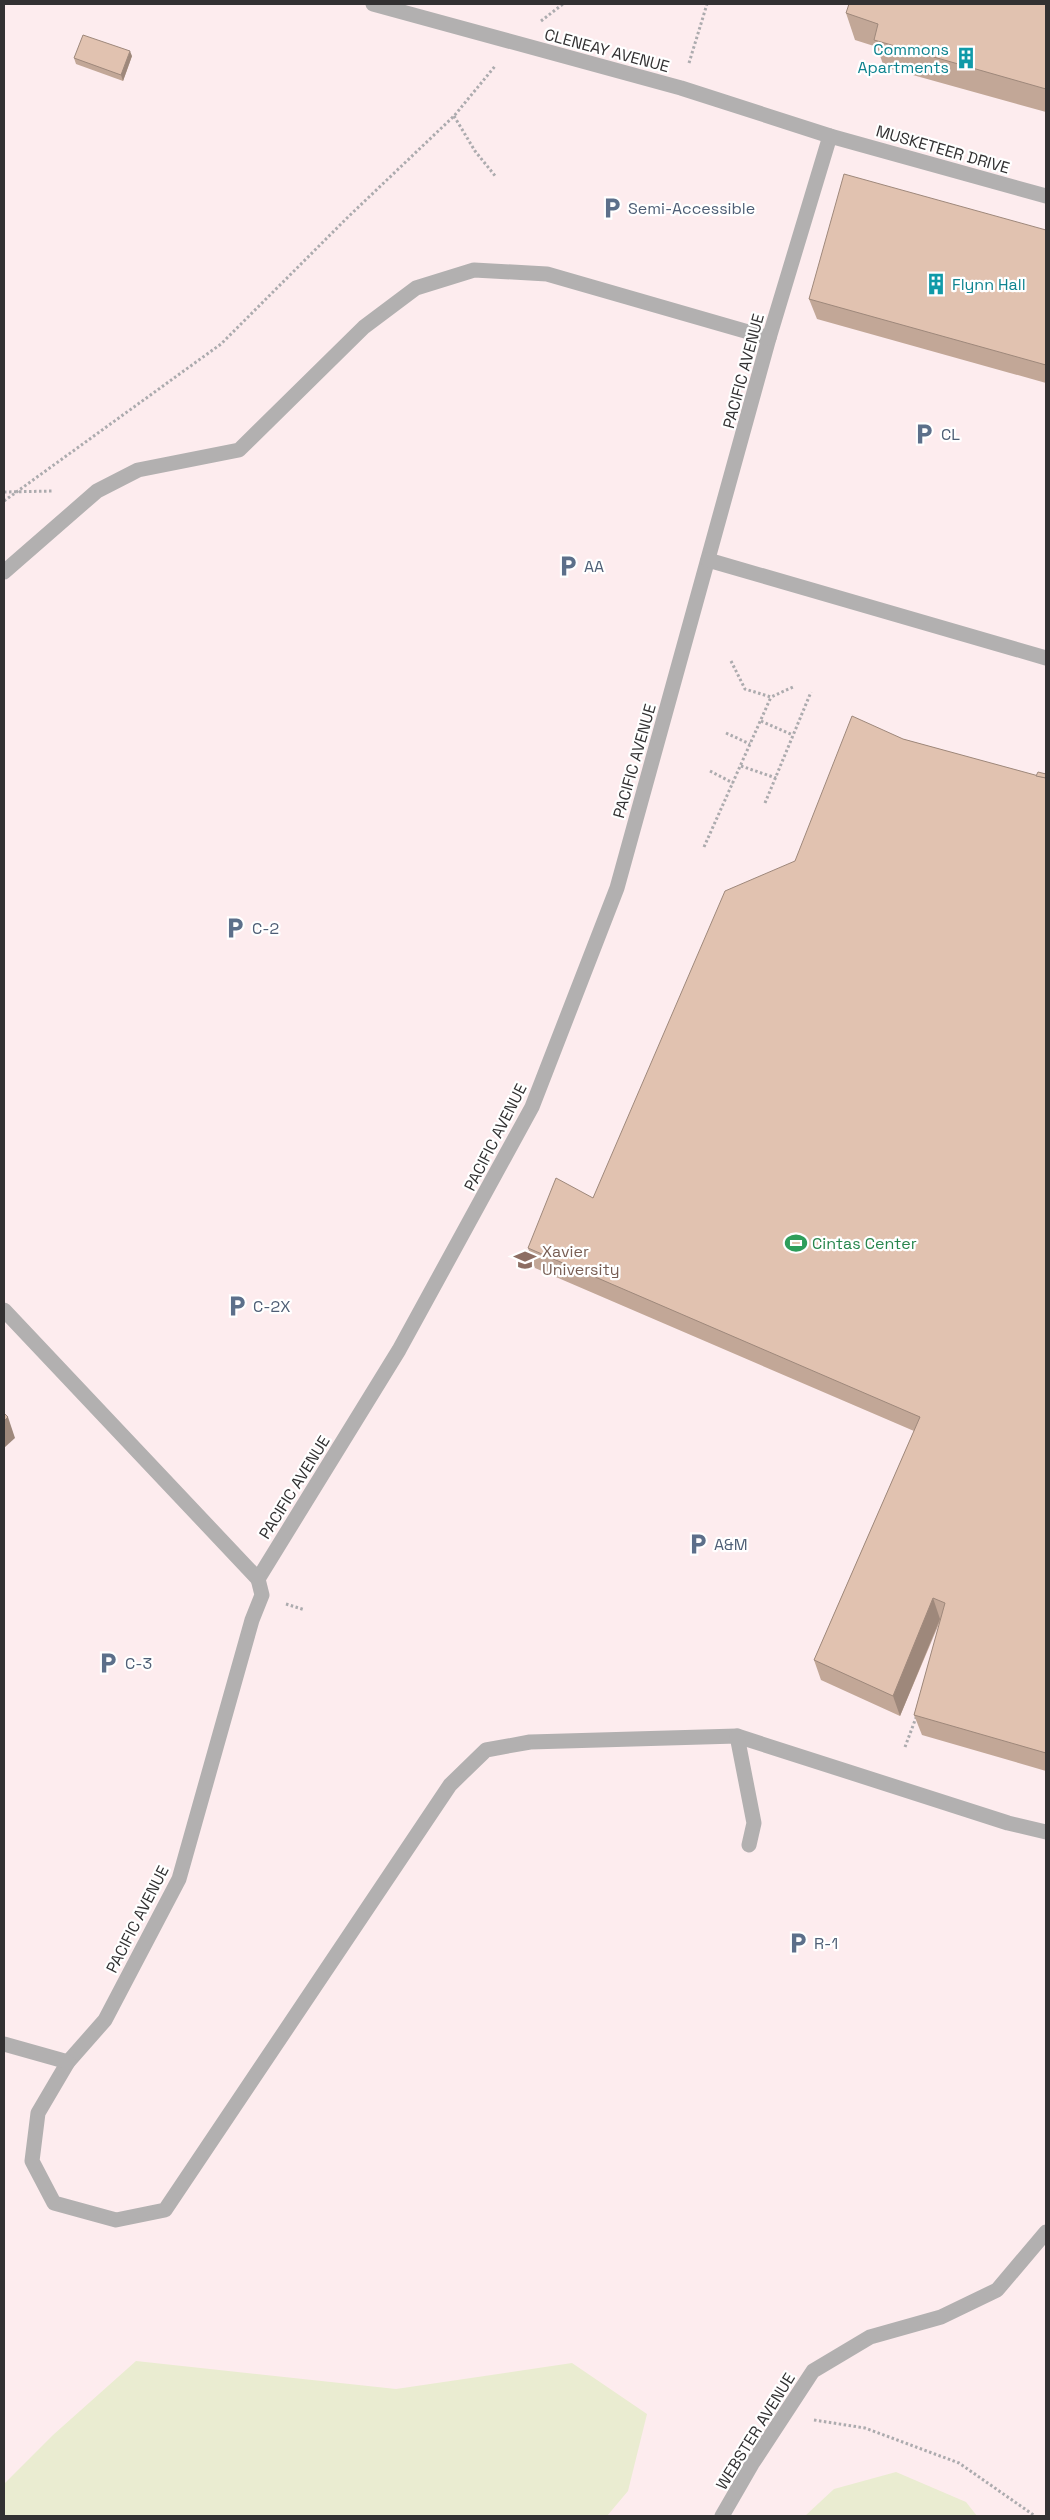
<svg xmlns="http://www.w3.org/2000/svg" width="1050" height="2520" viewBox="0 0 1050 2520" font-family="'Space Grotesk',sans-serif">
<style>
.education{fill:#fdecee}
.green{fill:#eaecd1}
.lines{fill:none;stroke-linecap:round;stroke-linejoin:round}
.path{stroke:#acabae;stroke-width:3;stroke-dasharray:2.5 2.5;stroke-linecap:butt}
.lane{stroke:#b2b0b0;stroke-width:15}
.street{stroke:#b2b0b0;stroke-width:15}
.wall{fill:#c2a797}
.shaded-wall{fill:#9e887b}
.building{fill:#e1c2b0;stroke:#9e887b}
.labels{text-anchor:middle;stroke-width:4.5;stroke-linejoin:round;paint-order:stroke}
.culture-label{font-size:16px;fill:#0d838f;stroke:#fff;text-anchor:end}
.street-label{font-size:16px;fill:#323132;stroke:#fff}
.service-label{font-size:16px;fill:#4e5e75;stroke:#fff;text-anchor:start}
.leisure-label{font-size:16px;fill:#27864d;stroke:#fff;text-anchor:start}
.education-label{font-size:16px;fill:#785e54;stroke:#fff;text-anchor:start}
</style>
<rect width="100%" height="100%" fill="#fbfafd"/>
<rect class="education" x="4" y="4" width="1042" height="2512"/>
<g class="green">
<polygon points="136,2361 396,2389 572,2363 647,2414 628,2491 607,2516 4,2516 4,2484 53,2435"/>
<polygon points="896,2472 966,2502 977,2516 805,2516 834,2489"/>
</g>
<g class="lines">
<g class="path">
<polyline points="541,21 563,4"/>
<polyline points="689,63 707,4"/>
<polyline points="454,116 475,151 496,177"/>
<polyline points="4,492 54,491"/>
<polyline points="4,501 221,344 348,217 454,116 496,65"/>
<polyline points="731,661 745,689 771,697 793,687"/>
<polyline points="761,721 793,735"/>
<polyline points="726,733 750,744"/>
<polyline points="741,766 776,778"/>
<polyline points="710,771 733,783"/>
<polyline points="765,803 811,692"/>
<polyline points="704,847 771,697"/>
<polyline points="286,1604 305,1610"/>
<polyline points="905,1747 917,1715"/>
<polyline points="814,2420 865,2428 959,2463 1035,2516"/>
</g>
<g class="lane">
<polyline points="830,136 769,338 617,888 532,1107 399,1350 258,1579 262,1595 252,1620 179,1879 105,2020 68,2062 38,2113 32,2161 54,2203 116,2220 165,2210 450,1785 486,1750 530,1742 737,1736 1008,1823 1046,1832"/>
<polyline points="708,560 1046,658"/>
<polyline points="4,572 97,491 138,470 239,450 364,327 416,288 474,270 547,274 769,338"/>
<polyline points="4,1310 258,1579"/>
<polyline points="737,1736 754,1823 749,1845"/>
<polyline points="4,2044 68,2062"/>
</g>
<g class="street">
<polyline points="373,4 681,88 830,136 1046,196"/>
<polyline points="722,2516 752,2464 813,2371 870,2337 941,2317 997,2290 1046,2232"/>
</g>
</g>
<g class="wall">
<polygon points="1046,4 1046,112 884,67 877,47 855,40 846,13"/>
<polygon points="132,56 123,81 76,64 74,58"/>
<polygon points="1046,230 1046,383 817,319 809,299"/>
<polygon points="903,739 1036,776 1046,774 1046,1771 922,1735 914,1715 941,1619 900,1716 821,1680 814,1660 914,1431 535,1268 528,1248 593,1198 795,861"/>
</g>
<g class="shaded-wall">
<polygon points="130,51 132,56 123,81 121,75"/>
<polygon points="8,1417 15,1438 4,1448 4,1421"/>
<polygon points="933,1598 940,1619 900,1716 893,1696"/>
</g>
<g class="building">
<polygon points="849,4 1046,4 1046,89 874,40 878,24 846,13"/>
<polygon points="83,35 130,51 121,75 74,58"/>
<polygon points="844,174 1046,230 1046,365 809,299"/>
<polygon points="852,716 903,739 1046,778 1046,1753 914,1715 945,1603 933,1598 893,1696 814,1660 920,1417 528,1248 556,1178 593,1198 725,891 795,861"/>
<polygon points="1038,772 1046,774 1046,778 1036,776"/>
<polygon points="4,1413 8,1417 4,1421"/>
</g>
<defs>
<g id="building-bare" transform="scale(1.725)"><path d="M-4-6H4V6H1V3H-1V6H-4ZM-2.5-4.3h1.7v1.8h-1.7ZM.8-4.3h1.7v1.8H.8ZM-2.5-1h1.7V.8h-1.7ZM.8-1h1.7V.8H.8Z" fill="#0f9aa8" stroke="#fff" stroke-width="2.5" paint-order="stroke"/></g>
<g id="parking-bare" transform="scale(1.725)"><path d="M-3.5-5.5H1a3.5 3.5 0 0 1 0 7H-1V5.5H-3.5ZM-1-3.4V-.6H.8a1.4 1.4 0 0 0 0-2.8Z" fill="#5c6f8a" stroke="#fff" stroke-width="2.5" paint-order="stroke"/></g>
<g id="stadium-bare" transform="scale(1.725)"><path d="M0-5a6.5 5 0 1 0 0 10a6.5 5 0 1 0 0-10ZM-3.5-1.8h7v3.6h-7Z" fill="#2e9e5b" stroke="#fff" stroke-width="2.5" paint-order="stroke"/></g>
<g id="university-bare" transform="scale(1.725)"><path d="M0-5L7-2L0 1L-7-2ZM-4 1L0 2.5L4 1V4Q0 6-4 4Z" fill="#8d6e63" stroke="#fff" stroke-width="2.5" paint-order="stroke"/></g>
</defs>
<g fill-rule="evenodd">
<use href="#building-bare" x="966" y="58"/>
<use href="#parking-bare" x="612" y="208"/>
<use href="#building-bare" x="936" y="284"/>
<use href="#parking-bare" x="924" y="434"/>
<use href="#parking-bare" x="568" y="566"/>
<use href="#parking-bare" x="235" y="928"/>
<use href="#stadium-bare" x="796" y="1243"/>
<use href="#university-bare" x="525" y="1260"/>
<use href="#parking-bare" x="237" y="1306"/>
<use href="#parking-bare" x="698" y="1544"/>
<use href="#parking-bare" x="108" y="1663"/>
<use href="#parking-bare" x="798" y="1943"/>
</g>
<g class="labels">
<g class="culture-label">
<text x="949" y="55">Commons<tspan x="949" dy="18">Apartments</tspan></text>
<text x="952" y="290" text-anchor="start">Flynn Hall</text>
</g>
<g class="street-label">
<text transform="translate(607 50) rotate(15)" y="6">CLENEAY AVENUE</text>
<text transform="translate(943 149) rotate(16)" y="6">MUSKETEER DRIVE</text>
<text transform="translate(743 371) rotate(-75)" y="6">PACIFIC AVENUE</text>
<text transform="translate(634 761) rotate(-74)" y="6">PACIFIC AVENUE</text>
<text transform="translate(495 1137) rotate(-63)" y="6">PACIFIC AVENUE</text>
<text transform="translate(294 1487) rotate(-58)" y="6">PACIFIC AVENUE</text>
<text transform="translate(137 1919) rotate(-63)" y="6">PACIFIC AVENUE</text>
<text transform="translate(755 2431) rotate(-58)" y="6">WEBSTER AVENUE</text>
</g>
<g class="service-label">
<text x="628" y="214">Semi-Accessible</text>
<text x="941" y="440">CL</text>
<text x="584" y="572">AA</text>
<text x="252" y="934">C-2</text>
<text x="253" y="1312">C-2X</text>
<text x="714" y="1550">A&amp;M</text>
<text x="125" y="1669">C-3</text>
<text x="814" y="1949">R-1</text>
</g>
<g class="leisure-label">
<text x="812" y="1249">Cintas Center</text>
</g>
<g class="education-label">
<text x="542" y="1257">Xavier<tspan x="542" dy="18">University</tspan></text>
</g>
</g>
<rect width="1050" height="2520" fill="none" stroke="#323132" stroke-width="10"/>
</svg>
